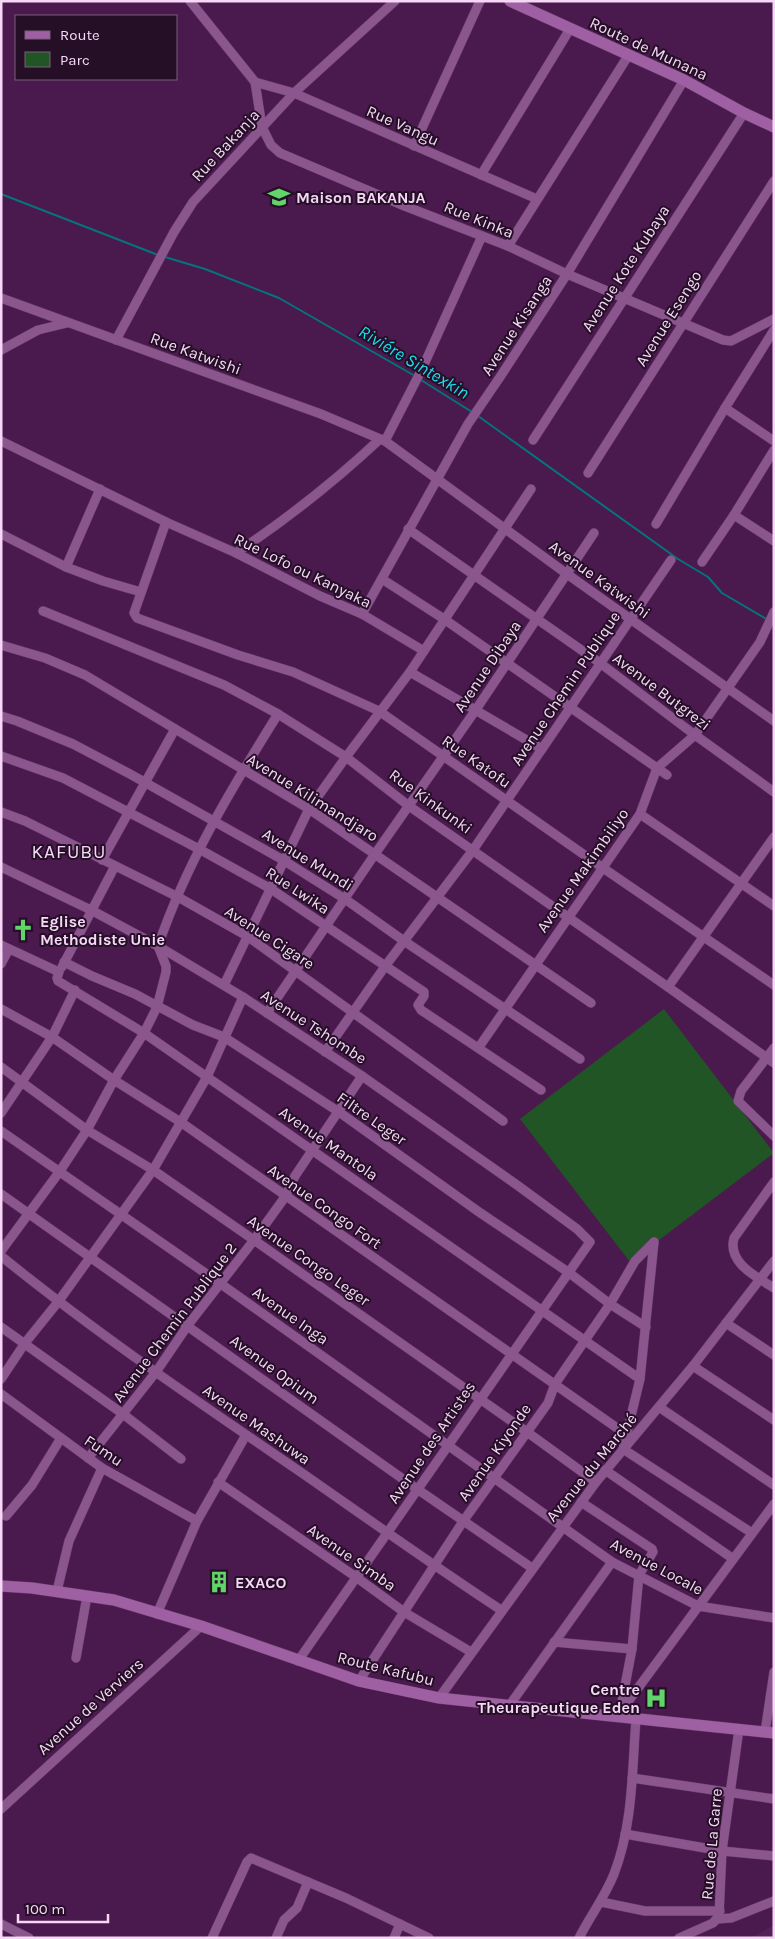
<svg xmlns="http://www.w3.org/2000/svg" width="775" height="1939" viewBox="0 0 775 1939" font-family="Karla,sans-serif">
<style>
.built{fill:#56215a}
.green{fill:#225526}
.lines{fill:none;stroke-linecap:round;stroke-linejoin:round}
.stream{stroke:#04747d;stroke-width:2}
.minor-casing{stroke:#623865;stroke-width:10}
.major-casing{stroke:#623865;stroke-width:12}
.minor{stroke:#8b568e;stroke-width:9}
.major{stroke:#9f60a3;stroke-width:11}
.labels{text-anchor:middle;stroke-width:4;stroke-linejoin:round;paint-order:stroke}
.street-label{font-size:16px;fill:#f6d8f6;stroke:#240f26}
.poi-label{font-size:16px;font-weight:bold;fill:#f6d8f6;stroke:#240f26;text-anchor:start}
.water-label{font-size:18px;font-style:italic;fill:#17dff1;stroke:#240f26}
.quarter-label{font-size:19px;letter-spacing:1px;fill:#f6d8f6;stroke:#240f26}
</style>
<rect width="100%" height="100%" fill="#4a194d"/>
<polygon class="built" points="774,1925 774,1938 751,1938"/>
<polygon class="green" points="664,1009 774,1153 630,1262 520,1119"/>
<g class="lines">
<g class="stream">
<polyline points="1,194 158,255"/>
<polyline points="165,257 205,269 279,298 415,376"/>
<polyline points="421,380 472,412"/>
<polyline points="478,416 678,559 708,577 722,593 768,620"/>
</g>
<g class="minor-casing">
<g id="minor">
<polyline points="190,1 255,82 262,127 271,145 280,153 402,205 508,246 567,274 723,340 731,341 774,319"/>
<polyline points="255,82 294,93 537,199"/>
<polyline points="414,146 480,1"/>
<polyline points="481,175 570,29"/>
<polyline points="508,246 628,56"/>
<polyline points="1,298 321,414 385,441 567,574 774,721"/>
<polyline points="116,340 174,232 193,202 294,93 395,1"/>
<polyline points="1,350 38,330 67,323"/>
<polyline points="725,408 774,441"/>
<polyline points="533,440 744,113"/>
<polyline points="1,441 166,522 236,553 320,596 362,614 424,651"/>
<polyline points="385,441 422,369 482,236"/>
<polyline points="588,473 774,181"/>
<polyline points="734,515 774,541"/>
<polyline points="166,522 134,613 137,618 238,655 293,672 379,711 603,868 774,985"/>
<polyline points="656,524 725,408 774,330"/>
<polyline points="408,529 600,663 695,735 774,792"/>
<polyline points="1,534 66,567 103,581 141,592"/>
<path d="M236,553C287,519 335,481 380,439"/>
<polyline points="702,562 734,515 774,450"/>
<polyline points="66,567 100,489"/>
<polyline points="382,579 444,619 667,775"/>
<polyline points="43,611 224,685 278,714 346,757 409,806 668,987 774,1063"/>
<polyline points="362,614 468,424 500,377 567,274 684,80"/>
<polyline points="1,645 45,658 85,675 309,809 591,1003"/>
<polyline points="410,672 542,749"/>
<polyline points="1,716 17,721 73,744 130,774 283,860 345,899 404,941 580,1059"/>
<polyline points="1,756 63,778 199,849 271,889 421,990 424,992 424,996 418,1005 421,1010 541,1090"/>
<polyline points="1,812 25,821 178,897 247,936 503,1121"/>
<polyline points="640,814 774,906"/>
<polyline points="102,860 175,729"/>
<polyline points="1,867 91,910 158,946 243,997 362,1076 517,1185 577,1229 590,1242 298,1661"/>
<polyline points="1,945 59,972 57,978 58,981 144,1033 640,1379"/>
<polyline points="64,962 92,976 135,994 193,1025 224,1037 339,1112 479,1212 568,1272 610,1304 646,1327"/>
<polyline points="1,964 9,949"/>
<polyline points="62,967 115,866"/>
<polyline points="224,985 309,809 346,757 410,672 531,489"/>
<polyline points="668,987 774,837"/>
<polyline points="1,1009 52,1037 114,1080 182,1123 627,1435"/>
<polyline points="267,1013 375,854 475,711 594,533"/>
<polyline points="479,1047 640,814 657,768 695,735 760,642 774,612"/>
<polyline points="774,1048 741,1091 738,1101 774,1136"/>
<polyline points="325,1052 386,965 473,850 671,560"/>
<polyline points="1,1067 87,1130 153,1170 254,1240 527,1432 596,1482"/>
<polyline points="1,1113 52,1037 75,990"/>
<polyline points="1,1131 221,1284 612,1562 698,1606 774,1618"/>
<path d="M774,1182L734,1238C727,1263 757,1277 774,1288"/>
<polyline points="1,1194 417,1489 532,1568"/>
<polyline points="654,1242 640,1379 623,1449 752,1533"/>
<path d="M1,1251L60,1171L87,1130L114,1080L144,1033L157,1007L166,972V966L158,946C187,862 231,789 278,714"/>
<path d="M1,1256C97,1334 200,1403 302,1473C368,1519 434,1566 501,1610"/>
<polyline points="726,1323 774,1355"/>
<polyline points="1,1327 123,1414 181,1459"/>
<polyline points="693,1366 774,1420"/>
<polyline points="1,1379 25,1343 58,1302 153,1170 207,1077 243,997"/>
<polyline points="1,1394 102,1468 197,1521"/>
<polyline points="659,1407 774,1485"/>
<polyline points="88,1458 156,1372 188,1325 254,1240 285,1197 295,1176 362,1076"/>
<polyline points="605,1470 732,1558"/>
<polyline points="218,1482 356,1577 404,1612 471,1652"/>
<polyline points="581,1502 652,1549 653,1552 639,1575 632,1649 619,1717"/>
<polyline points="6,1516 32,1485 61,1438"/>
<polyline points="57,1591 69,1541 102,1468"/>
<polyline points="157,1614 197,1521 246,1435"/>
<polyline points="554,1642 632,1649"/>
<polyline points="76,1658 87,1596"/>
<polyline points="359,1681 464,1520 548,1403 555,1384 610,1304 635,1261 654,1242"/>
<polyline points="439,1698 596,1482 693,1366 774,1261"/>
<polyline points="509,1706 612,1562"/>
<polyline points="624,1707 774,1504"/>
<polyline points="765,1732 774,1672"/>
<polyline points="632,1778 774,1799"/>
<polyline points="1,1809 201,1626"/>
<polyline points="625,1834 722,1851 774,1856"/>
<polyline points="601,1902 645,1911 720,1911"/>
<polyline points="718,1919 731,1918 774,1901"/>
<polyline points="1,1924 29,1938"/>
<polyline points="212,1938 247,1862 251,1858 346,1898 429,1938"/>
<polyline points="276,1938 284,1920 297,1908 308,1882"/>
<polyline points="394,1938 400,1924"/>
<path d="M579,1938C590,1916 605,1897 614,1874C633,1825 632,1771 636,1719"/>
<polyline points="679,1938 713,1923 719,1916 722,1851 739,1729"/>
</g>
</g>
<g class="major-casing">
<g id="major">
<polyline points="510,1 684,80 744,113 774,127"/>
<polyline points="1,1586 32,1588 114,1600 201,1626 359,1681 439,1698 774,1733"/>
</g>
</g>
<use href="#minor" class="minor"/>
<use href="#major" class="major"/>
</g>
<defs>
<g id="school-bare" transform="scale(1.725)"><path d="M0-5L7-2L0 1L-7-2ZM-4 1L0 2.5L4 1V4Q0 6-4 4Z" fill="#61d46a" stroke="#240f26" stroke-width="2.5" paint-order="stroke"/></g>
<g id="church-bare" transform="scale(1.725)"><path d="M-1.2-6h2.4v3.5h3.3v2.4h-3.3V6h-2.4V-.1h-3.3v-2.4h3.3Z" fill="#61d46a" stroke="#240f26" stroke-width="2.5" paint-order="stroke"/></g>
<g id="building-bare" transform="scale(1.725)"><path d="M-4-6H4V6H1V3H-1V6H-4ZM-2.5-4.3h1.7v1.8h-1.7ZM.8-4.3h1.7v1.8H.8ZM-2.5-1h1.7V.8h-1.7ZM.8-1h1.7V.8H.8Z" fill="#61d46a" stroke="#240f26" stroke-width="2.5" paint-order="stroke"/></g>
<g id="hospital-bare" transform="scale(1.725)"><path d="M-5-5h3v3.5h4V-5h3V5h-3V1.5h-4V5h-3Z" fill="#61d46a" stroke="#240f26" stroke-width="2.5" paint-order="stroke"/></g>
</defs>
<g fill-rule="evenodd">
<use href="#school-bare" x="279" y="197"/>
<use href="#church-bare" x="23" y="930"/>
<use href="#building-bare" x="219" y="1582"/>
<use href="#hospital-bare" x="656" y="1698"/>
</g>
<g class="labels">
<g class="street-label">
<text transform="translate(649 48) rotate(25)" y="6">Route de Munana</text>
<text transform="translate(403 125) rotate(24)" y="6">Rue Vangu</text>
<text transform="translate(225 145) rotate(-47)" y="6">Rue Bakanja</text>
<text transform="translate(479 219) rotate(22)" y="6">Rue Kinka</text>
<text transform="translate(625 268) rotate(-57)" y="6">Avenue Kote Kubaya</text>
<text transform="translate(668 318) rotate(-58)" y="6">Avenue Esengo</text>
<text transform="translate(516 325) rotate(-57)" y="6">Avenue Kisanga</text>
<text transform="translate(196 353) rotate(20)" y="6">Rue Katwishi</text>
<text transform="translate(303 570) rotate(26)" y="6">Rue Lofo ou Kanyaka</text>
<text transform="translate(600 579) rotate(36)" y="6">Avenue Katwishi</text>
<text transform="translate(487 666) rotate(-56)" y="6">Avenue Dibaya</text>
<text transform="translate(565 688) rotate(-56)" y="6">Avenue Chemin Publique</text>
<text transform="translate(662 691) rotate(37)" y="6">Avenue Butgrezi</text>
<text transform="translate(477 761) rotate(35)" y="6">Rue Katofu</text>
<text transform="translate(313 797) rotate(32)" y="6">Avenue Kilimandjaro</text>
<text transform="translate(431 801) rotate(36)" y="6">Rue Kinkunki</text>
<text transform="translate(308 859) rotate(32)" y="6">Avenue Mundi</text>
<text transform="translate(582 870) rotate(-55)" y="6">Avenue Makimbiliyo</text>
<text transform="translate(298 890) rotate(33)" y="6">Rue Lwika</text>
<text transform="translate(270 937) rotate(33)" y="6">Avenue Cigare</text>
<text transform="translate(314 1026) rotate(33)" y="6">Avenue Tshombe</text>
<text transform="translate(372 1118) rotate(35)" y="6">Filtre Leger</text>
<text transform="translate(329 1143) rotate(35)" y="6">Avenue Mantola</text>
<text transform="translate(325 1206) rotate(35)" y="6">Avenue Congo Fort</text>
<text transform="translate(309 1260) rotate(35)" y="6">Avenue Congo Leger</text>
<text transform="translate(291 1315) rotate(35)" y="6">Avenue Inga</text>
<text transform="translate(174 1322) rotate(-53)" y="6">Avenue Chemin Publique 2</text>
<text transform="translate(275 1369) rotate(36)" y="6">Avenue Opium</text>
<text transform="translate(257 1424) rotate(35)" y="6">Avenue Mashuwa</text>
<text transform="translate(431 1442) rotate(-56)" y="6">Avenue des Artistes</text>
<text transform="translate(104 1450) rotate(34)" y="6">Fumu</text>
<text transform="translate(494 1452) rotate(-55)" y="6">Avenue Kiyonde</text>
<text transform="translate(591 1467) rotate(-51)" y="6">Avenue du Marché</text>
<text transform="translate(352 1557) rotate(35)" y="6">Avenue Simba</text>
<text transform="translate(657 1566) rotate(28)" y="6">Avenue Locale</text>
<text transform="translate(386 1668) rotate(14)" y="6">Route Kafubu</text>
<text transform="translate(90 1706) rotate(-42)" y="6">Avenue de Verviers</text>
<text transform="translate(711 1844) rotate(-85)" y="6">Rue de La Garre</text>
</g>
<g class="poi-label">
<text x="296" y="203">Maison BAKANJA</text>
<text x="40" y="927">Eglise<tspan x="40" dy="18">Methodiste Unie</tspan></text>
<text x="235" y="1588">EXACO</text>
<text x="640" y="1695" text-anchor="end">Centre<tspan x="640" dy="18">Theurapeutique Eden</tspan></text>
</g>
<g class="water-label">
<text transform="translate(414 362) rotate(31)" y="6">Riviére Sintexkin</text>
</g>
<g class="quarter-label">
<text x="69" y="858">KAFUBU</text>
</g>
</g>
<rect width="775" height="1939" fill="none" stroke="#f6d8f6" stroke-width="5"/>
<rect x="15" y="15" width="162" height="65" fill="#240f26" stroke="#785f79"/>
<rect x="25" y="31" width="25" height="8" fill="#9f60a3" stroke="#785f79"/>
<text x="60" y="40" font-size="15" fill="#f6d8f6">Route</text>
<rect x="25" y="52" width="25" height="15" fill="#225526" stroke="#785f79"/>
<text x="60" y="65" font-size="15" fill="#f6d8f6">Parc</text>
<path d="M18 1914v8h90v-8" fill="none" stroke="#f6d8f6" stroke-width="2.5"/>
<text x="25" y="1914" font-size="15" fill="#f6d8f6" stroke="#240f26" stroke-width="4" paint-order="stroke">100 m</text>
</svg>
